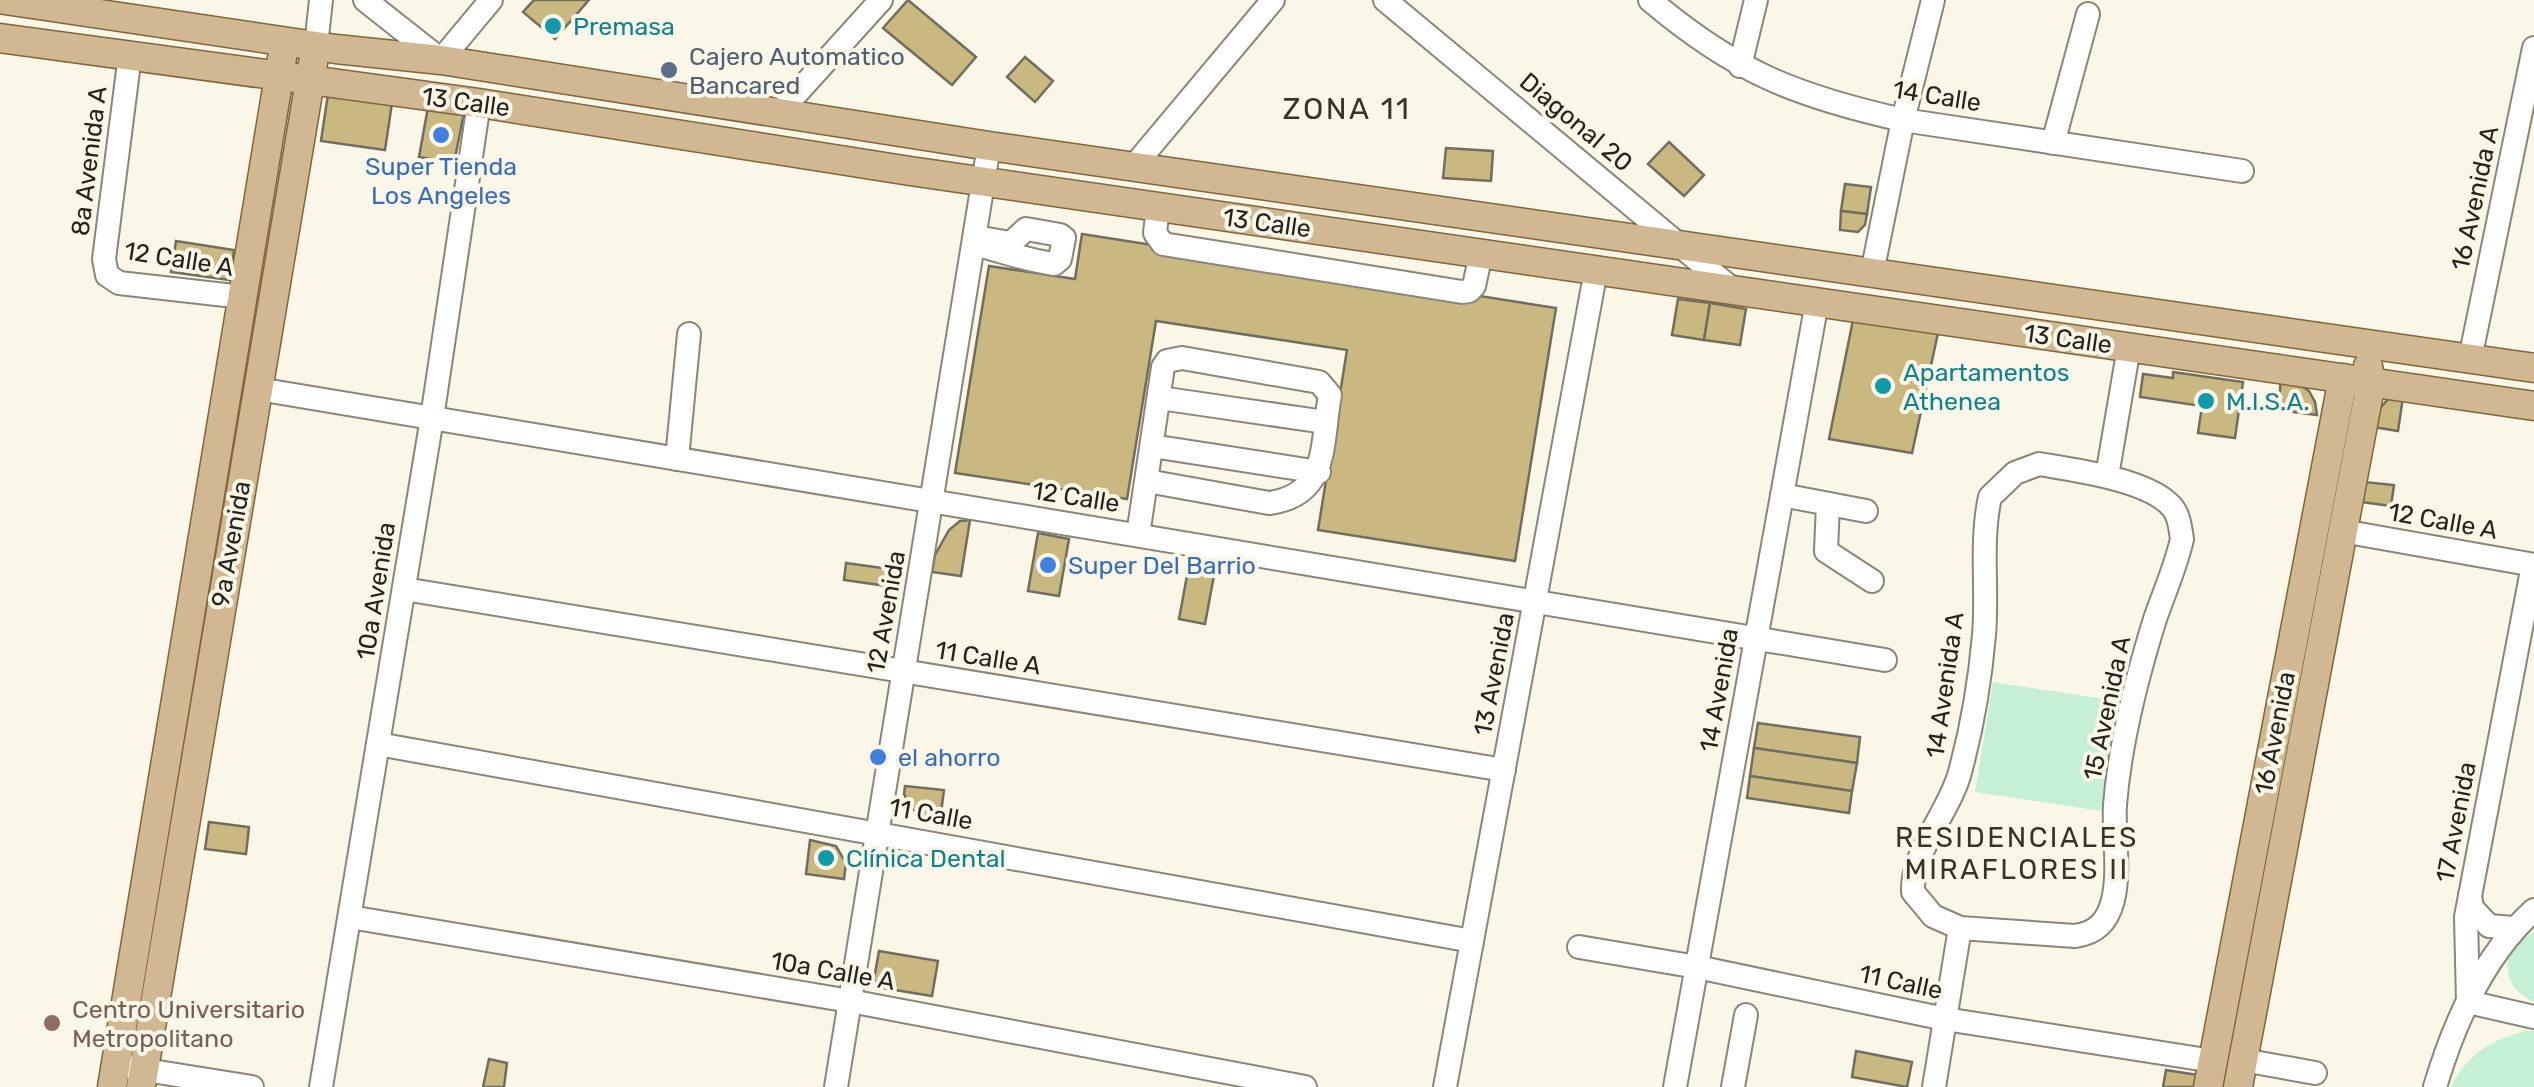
<svg xmlns="http://www.w3.org/2000/svg" width="2534" height="1087" viewBox="0 0 2534 1087" font-family="Rubik,sans-serif">
<style>
.green{fill:#c6f0d6}
.building{fill:#c9b980;stroke:#716e60;stroke-width:2.5}
.lines{fill:none;stroke-linecap:round;stroke-linejoin:round}
.minor-casing{stroke:#8a8678;stroke-width:26}
.major-casing{stroke:#81653b;stroke-width:31}
.minor{stroke:#fff;stroke-width:22}
.major{stroke:#d1b892;stroke-width:28}
.culture-dot{fill:#0f9aa8;stroke:#fbf7e8;stroke-width:4}
.service-dot{fill:#5c6f8a;stroke:#fbf7e8;stroke-width:4}
.shop-dot{fill:#3f7fe0;stroke:#fbf7e8;stroke-width:4}
.education-dot{fill:#8d6e63;stroke:#fbf7e8;stroke-width:4}
.labels{text-anchor:middle;dominant-baseline:central;stroke-width:8;stroke-linejoin:round;paint-order:stroke}
.culture-label{font-size:25px;fill:#0d838f;stroke:#fbf7e8;text-anchor:start}
.service-label{font-size:25px;fill:#4e5e75;stroke:#fbf7e8;text-anchor:start}
.street-label{font-size:25px;fill:#25231e;stroke:#fbf7e8}
.shop-label{font-size:25px;fill:#366cbe;stroke:#fbf7e8;text-anchor:start}
.education-label{font-size:25px;fill:#785e54;stroke:#fbf7e8;text-anchor:start}
.neighbourhood-label{font-size:28px;letter-spacing:2.5px;fill:#383528;stroke:#fbf7e8}
.quarter-label{font-size:30px;letter-spacing:2.5px;fill:#383528;stroke:#fbf7e8}
</style>
<rect width="100%" height="100%" fill="#fbf7e8"/>
<g class="green">
<polygon points="1993,682 2118,701 2101,811 1975,792"/>
<path d="M2534,933V1002C2499,988 2499,946 2534,933Z"/>
<path d="M2525,1031H2534V1087H2451C2467,1054 2491,1040 2525,1031Z"/>
</g>
<g class="building">
<polygon points="534,0 589,0 555,39 523,12"/>
<polygon points="908,0 976,57 952,85 883,28"/>
<polygon points="1025,57 1053,81 1035,102 1007,77"/>
<polygon points="328,94 392,103 385,150 321,141"/>
<polygon points="428,107 464,113 454,163 419,157"/>
<polygon points="1669,142 1704,175 1684,196 1648,164"/>
<polygon points="1446,148 1493,151 1491,181 1443,178"/>
<polygon points="1845,184 1871,187 1867,214 1841,211"/>
<polygon points="1841,211 1867,214 1865,225 1858,232 1840,230"/>
<polygon points="1082,234 1556,308 1515,561 1318,530 1347,350 1156,321 1127,499 955,473 989,266 1075,279"/>
<polygon points="176,241 234,250 230,280 171,272"/>
<polygon points="1678,299 1710,303 1704,340 1672,335"/>
<polygon points="1710,303 1746,309 1740,345 1704,340"/>
<polygon points="1853,320 1938,333 1912,453 1829,439"/>
<polygon points="2173,372 2243,382 2235,438 2198,433 2202,406 2140,397 2143,374 2173,378"/>
<polygon points="2281,379 2293,380 2309,391 2315,402 2317,415 2278,410"/>
<polygon points="2403,397 2398,431 2373,427 2375,414 2389,398"/>
<polygon points="2364,482 2394,485 2391,506 2361,502"/>
<polygon points="970,520 961,576 932,572 935,555 949,530 960,521"/>
<polygon points="1038,533 1069,539 1059,596 1028,591"/>
<polygon points="1191,554 1217,559 1205,624 1179,619"/>
<polygon points="846,563 897,570 894,587 844,580"/>
<polygon points="1758,723 1860,737 1857,763 1754,748"/>
<polygon points="1754,748 1857,763 1852,791 1750,776"/>
<polygon points="1750,776 1852,791 1849,813 1747,798"/>
<polygon points="905,786 944,790 940,820 927,818 912,809 904,794"/>
<polygon points="209,822 249,827 246,854 205,849"/>
<polygon points="810,840 836,846 846,863 844,879 806,874"/>
<polygon points="879,951 938,961 932,996 883,988 874,979"/>
<polygon points="1856,1051 1912,1062 1907,1087 1852,1077"/>
<polygon points="489,1059 507,1063 504,1087 483,1087"/>
<polygon points="2166,1070 2198,1075 2196,1087 2163,1087"/>
</g>
<g class="lines">
<g class="minor-casing">
<g id="minor">
<polyline points="365,0 441,60 491,0"/>
<polyline points="1385,0 1731,288"/>
<path d="M1650,0C1735,72 1796,96 1903,120L2242,171"/>
<polyline points="316,46 321,0"/>
<polyline points="130,55 104,259 107,275 119,283 243,297"/>
<polyline points="1740,66 1756,0"/>
<polyline points="778,114 881,0"/>
<polyline points="2053,143 2088,14"/>
<polyline points="1134,166 1273,0"/>
<polyline points="1158,207 1155,233 1163,244 1462,292 1469,291 1474,286 1481,254"/>
<path d="M974,244C1003,251 1024,260 1054,264L1060,259L1064,238L1060,235L1026,229L1011,243L975,237"/>
<polyline points="1872,273 1903,120 1933,0"/>
<polyline points="2470,359 2534,48"/>
<polyline points="258,389 1885,660"/>
<polyline points="1160,398 1325,422"/>
<polyline points="1152,446 1319,472"/>
<polyline points="677,459 689,334"/>
<path d="M2039,464C2074,470 2142,479 2168,503C2179,512 2180,526 2182,539C2176,566 2164,593 2155,619C2136,680 2120,742 2115,805C2112,847 2133,929 2075,936L1960,928L1933,916L1913,892C1911,852 1950,811 1960,772C1972,728 1980,681 1984,635C1988,590 1980,542 1990,497L2015,473Z"/>
<polyline points="2107,476 2129,347"/>
<polyline points="1782,495 1866,511"/>
<polyline points="1828,504 1826,551 1872,581"/>
<polyline points="2342,531 2534,565"/>
<path d="M1138,535L1163,367L1167,361L1182,358L1319,382L1330,395C1321,442 1330,495 1269,503L1147,481"/>
<polyline points="404,589 1504,770"/>
<polyline points="378,744 1472,941"/>
<polyline points="2470,896 2472,908 2489,926 2514,928"/>
<polyline points="350,917 850,1001 1305,1087"/>
<polyline points="1579,947 1697,967 1945,1019 2213,1061"/>
<polyline points="2468,1002 2466,917 2533,565"/>
<polyline points="2468,1002 2534,1017"/>
<polyline points="2243,1060 2315,1073"/>
<polyline points="127,1067 252,1087"/>
<polyline points="321,1087 432,418 479,103"/>
<polyline points="836,1087 989,146"/>
<polyline points="1445,1087 1596,270"/>
<polyline points="1675,1087 1817,302"/>
<polyline points="1733,1087 1746,1015"/>
<polyline points="1934,1087 1960,928"/>
<path d="M2435,1087C2454,1023 2484,955 2534,910"/>
</g>
</g>
<g class="major-casing">
<g id="major">
<polyline points="5,0 336,49 441,60 989,146 2534,368"/>
<polyline points="0,38 479,103 910,171 2534,406"/>
<polyline points="112,1087 282,58"/>
<polyline points="141,1087 313,63"/>
<polyline points="2208,1087 2343,378"/>
<polyline points="2238,1087 2371,382 2368,366"/>
</g>
</g>
<use href="#minor" class="minor"/>
<use href="#major" class="major"/>
</g>
<g class="culture-dot">
<circle cx="553" cy="26" r="10"/>
<circle cx="1883" cy="386" r="10"/>
<circle cx="2206" cy="401" r="10"/>
<circle cx="826" cy="858" r="10"/>
</g>
<circle class="service-dot" cx="669" cy="70" r="10"/>
<g class="shop-dot">
<circle cx="441" cy="135" r="10"/>
<circle cx="1048" cy="565" r="10"/>
<circle cx="878" cy="757" r="10"/>
</g>
<circle class="education-dot" cx="52" cy="1023" r="10"/>
<g class="labels">
<g class="culture-label">
<text x="573" y="26">Premasa</text>
<text x="1903" y="372">Apartamentos<tspan x="1903" dy="29">Athenea</tspan></text>
<text x="2226" y="401">M.I.S.A.</text>
<text x="846" y="858">Clínica Dental</text>
</g>
<g class="service-label">
<text x="689" y="56">Cajero Automatico<tspan x="689" dy="29">Bancared</tspan></text>
</g>
<g class="street-label">
<text transform="translate(1937 96) rotate(9)">14 Calle</text>
<text transform="translate(466 102) rotate(8)">13 Calle</text>
<text transform="translate(1576 122) rotate(40)">Diagonal 20</text>
<text transform="translate(89 161) rotate(-83)">8a Avenida A</text>
<text transform="translate(2475 198) rotate(-78)">16 Avenida A</text>
<text transform="translate(1267 223) rotate(8)">13 Calle</text>
<text transform="translate(179 259) rotate(9)">12 Calle A</text>
<text transform="translate(2068 339) rotate(8)">13 Calle</text>
<text transform="translate(1076 497) rotate(9)">12 Calle</text>
<text transform="translate(2443 521) rotate(10)">12 Calle A</text>
<text transform="translate(231 544) rotate(-80)">9a Avenida</text>
<text transform="translate(376 591) rotate(-81)">10a Avenida</text>
<text transform="translate(886 612) rotate(-80)">12 Avenida</text>
<text transform="translate(988 658) rotate(9)">11 Calle A</text>
<text transform="translate(1494 674) rotate(-79)">13 Avenida</text>
<text transform="translate(1945 685) rotate(-82)">14 Avenida A</text>
<text transform="translate(1719 690) rotate(-80)">14 Avenida</text>
<text transform="translate(2107 708) rotate(-78)">15 Avenida A</text>
<text transform="translate(2275 733) rotate(-79)">16 Avenida</text>
<text transform="translate(931 814) rotate(10)">11 Calle</text>
<text transform="translate(2456 822) rotate(-79)">17 Avenida</text>
<text transform="translate(833 971) rotate(10)">10a Calle A</text>
<text transform="translate(1901 982) rotate(12)">11 Calle</text>
</g>
<g class="shop-label">
<text x="441" y="166" text-anchor="middle">Super Tienda<tspan x="441" dy="29">Los Angeles</tspan></text>
<text x="1068" y="565">Super Del Barrio</text>
<text x="898" y="757">el ahorro</text>
</g>
<g class="education-label">
<text x="72" y="1009">Centro Universitario<tspan x="72" dy="29">Metropolitano</tspan></text>
</g>
<g class="neighbourhood-label">
<text x="2017" y="837">RESIDENCIALES<tspan x="2017" dy="32">MIRAFLORES II</tspan></text>
</g>
<g class="quarter-label">
<text x="1347" y="109">ZONA 11</text>
</g>
</g>
</svg>
